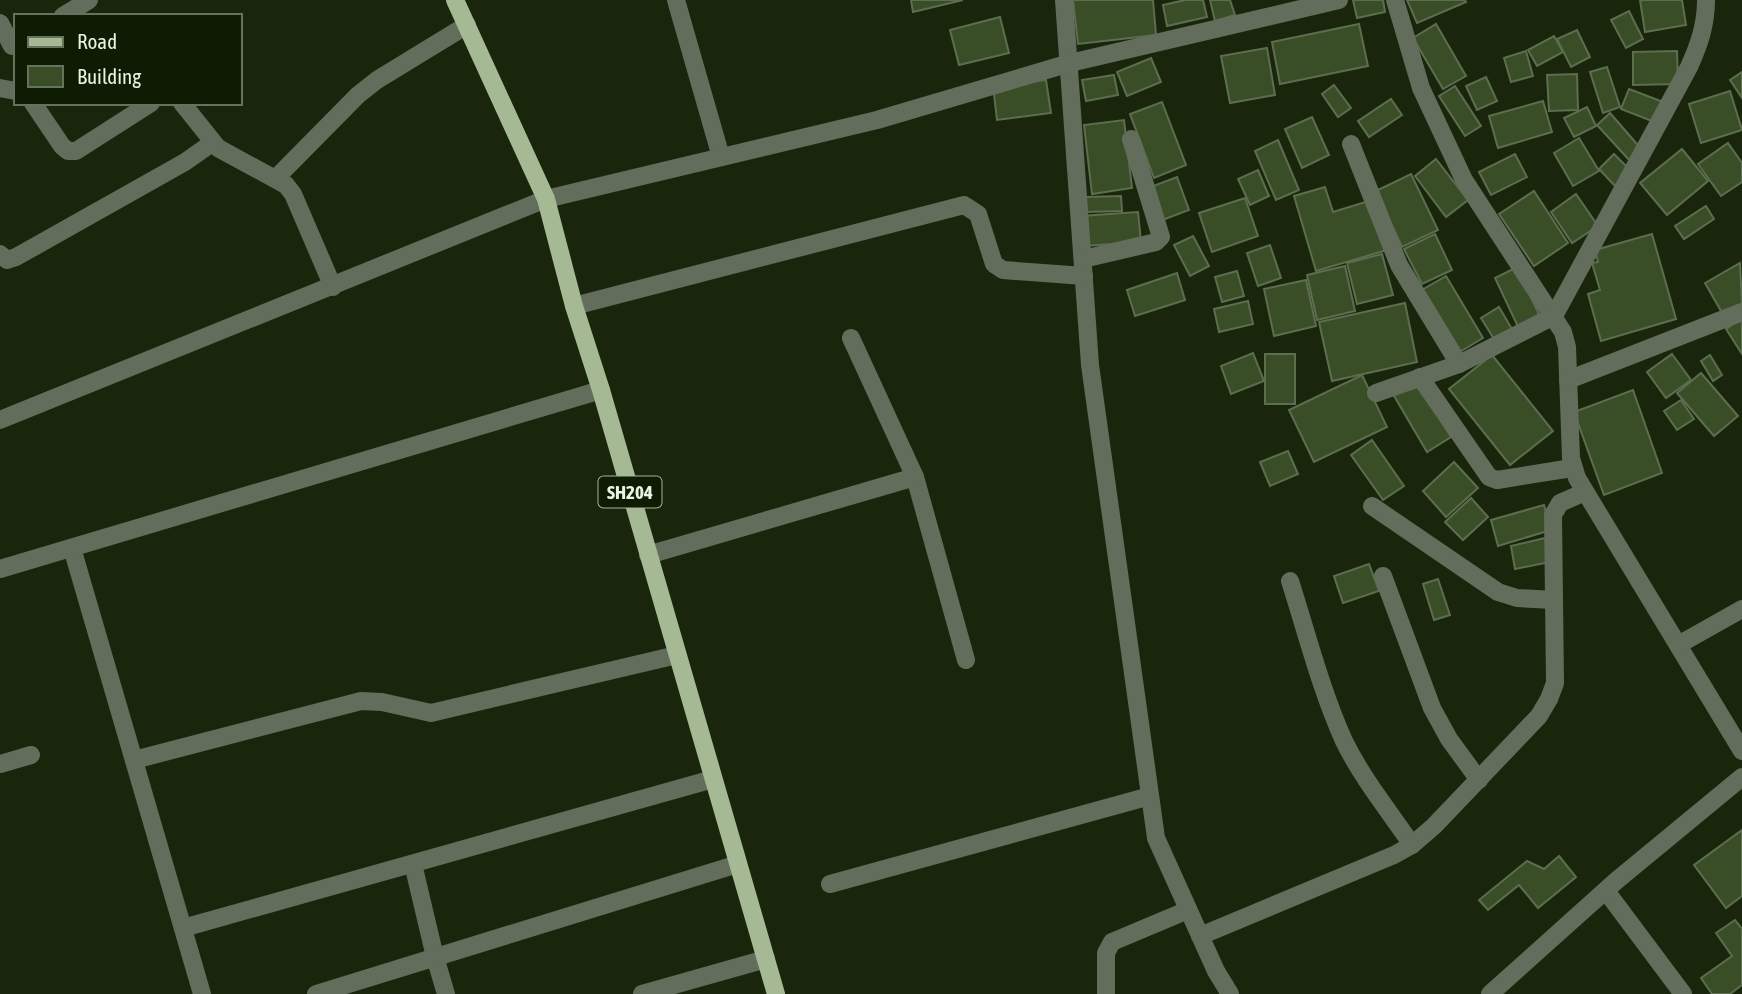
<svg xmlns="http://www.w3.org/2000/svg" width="1742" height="994" viewBox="0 0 1742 994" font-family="'Asap Condensed',sans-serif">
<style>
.building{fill:#394e27;stroke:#5d6d50;stroke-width:2}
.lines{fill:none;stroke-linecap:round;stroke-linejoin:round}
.minor{stroke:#636d5b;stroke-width:18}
.major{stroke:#a5ba94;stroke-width:18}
.labels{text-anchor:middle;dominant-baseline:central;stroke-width:7;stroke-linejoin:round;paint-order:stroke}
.shield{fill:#0f1c04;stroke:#a8b3a0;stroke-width:2}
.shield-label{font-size:19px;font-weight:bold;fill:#eaf4e3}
</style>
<rect width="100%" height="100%" fill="#19260c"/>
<g class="building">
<polygon points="911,0 963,0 913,12"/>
<polygon points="1073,0 1153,0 1156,35 1078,44"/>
<polygon points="1185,0 1203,0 1207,17 1167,26 1163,5"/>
<polygon points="1210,0 1230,0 1235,15 1215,21"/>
<polygon points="1353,0 1383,0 1385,12 1357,18"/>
<polygon points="1407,0 1465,0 1466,2 1417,23"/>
<polygon points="1640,0 1682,0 1686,25 1645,32"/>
<polygon points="1629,11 1643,39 1626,48 1611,20"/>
<polygon points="1000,17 1009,53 959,65 950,30"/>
<polygon points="1359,24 1368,66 1280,84 1272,42"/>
<polygon points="1436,24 1466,76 1443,89 1413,38"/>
<polygon points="1577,30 1590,57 1571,67 1557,39"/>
<polygon points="1554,36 1563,52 1537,66 1528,50"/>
<polygon points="1267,48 1275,95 1230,103 1221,56"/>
<polygon points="1526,51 1533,76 1511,82 1504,58"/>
<polygon points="1677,51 1678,84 1633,85 1633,52"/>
<polygon points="1151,58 1161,82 1127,96 1117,72"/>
<polygon points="1607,67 1620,107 1603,113 1590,72"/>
<polygon points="1742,72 1742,98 1730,80"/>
<polygon points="1577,74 1578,110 1549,111 1547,75"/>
<polygon points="1114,75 1118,95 1086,101 1082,80"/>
<polygon points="1486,77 1497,101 1477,110 1466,86"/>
<polygon points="1046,80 1051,113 997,120 993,86"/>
<polygon points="1334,85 1351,108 1338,117 1322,94"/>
<polygon points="1455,86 1481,126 1465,136 1439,96"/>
<polygon points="1629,89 1666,103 1657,123 1621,109"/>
<polygon points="1730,91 1742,130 1701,143 1689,104"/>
<polygon points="1391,99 1402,115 1369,137 1358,121"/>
<polygon points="1543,101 1552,132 1498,148 1489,116"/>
<polygon points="1162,102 1186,165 1154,178 1130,114"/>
<polygon points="1587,107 1596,126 1574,137 1564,118"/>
<polygon points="1610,113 1643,151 1631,162 1597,125"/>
<polygon points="1312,117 1329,155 1302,168 1285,129"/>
<polygon points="1124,120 1132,188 1092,194 1084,125"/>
<polygon points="1579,138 1599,171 1573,186 1554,153"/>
<polygon points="1278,140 1299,190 1276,200 1255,151"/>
<polygon points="1728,143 1742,163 1742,182 1721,196 1698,164"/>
<polygon points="1682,149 1708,181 1667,215 1640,183"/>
<polygon points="1515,154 1527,177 1491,195 1479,172"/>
<polygon points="1614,154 1631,171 1615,186 1599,169"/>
<polygon points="1436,159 1468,200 1446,217 1415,176"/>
<polygon points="1258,170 1269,196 1250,205 1238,179"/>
<polygon points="1411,174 1438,230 1402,247 1376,191"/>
<polygon points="1177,177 1189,210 1160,221 1148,188"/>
<polygon points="1325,187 1333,212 1372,200 1387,250 1316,271 1294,196"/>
<polygon points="1534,191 1568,243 1534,266 1499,214"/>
<polygon points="1576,194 1598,226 1572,243 1551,212"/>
<polygon points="1121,196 1122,211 1086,212 1086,197"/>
<polygon points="1245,198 1258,236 1212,252 1199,213"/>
<polygon points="1706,206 1714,219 1684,239 1675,226"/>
<polygon points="1138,212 1141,242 1084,246 1081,216"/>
<polygon points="1435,234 1452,270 1422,284 1404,249"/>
<polygon points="1652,234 1676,319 1601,341 1588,294 1600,290 1592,263 1598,262 1595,250"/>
<polygon points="1193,236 1209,266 1190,276 1174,245"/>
<polygon points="1270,245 1281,278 1258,286 1247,253"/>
<polygon points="1382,254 1393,295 1357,304 1347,263"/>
<polygon points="1740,263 1742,305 1724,316 1705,283"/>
<polygon points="1345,266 1355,311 1317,320 1307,275"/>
<polygon points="1517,267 1542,321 1520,331 1495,278"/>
<polygon points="1237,271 1244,296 1222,302 1215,277"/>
<polygon points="1177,273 1185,300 1135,316 1127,290"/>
<polygon points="1446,276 1483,338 1458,353 1420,291"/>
<polygon points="1306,280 1316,326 1274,336 1264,289"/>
<polygon points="1248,301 1253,324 1219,332 1214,309"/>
<polygon points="1405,303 1417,362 1332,381 1319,322"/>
<polygon points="1499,307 1512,329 1494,339 1481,318"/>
<polygon points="1742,318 1742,354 1726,329"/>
<polygon points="1253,353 1264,381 1231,394 1221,366"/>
<rect x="1265" y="354" width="30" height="50"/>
<polygon points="1672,354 1691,380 1666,398 1647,372"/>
<polygon points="1492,355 1553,431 1510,465 1449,389"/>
<polygon points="1710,355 1722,375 1713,381 1701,361"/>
<polygon points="1701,373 1738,416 1714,436 1677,393"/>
<polygon points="1362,375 1387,427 1314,462 1289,410"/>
<polygon points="1416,380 1451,437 1427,452 1393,394"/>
<polygon points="1633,390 1662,473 1604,495 1574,412"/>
<polygon points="1681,400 1694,419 1677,430 1664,411"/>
<polygon points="1372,440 1404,486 1383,500 1351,455"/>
<polygon points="1288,451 1298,474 1270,486 1260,462"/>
<polygon points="1454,462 1478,488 1446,517 1423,491"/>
<polygon points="1471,498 1488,517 1463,540 1445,522"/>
<polygon points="1544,505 1551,530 1498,546 1491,520"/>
<polygon points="1545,538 1550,562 1515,569 1511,546"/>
<polygon points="1369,564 1379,591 1343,603 1334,576"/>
<polygon points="1438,579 1450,615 1434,620 1423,584"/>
<polygon points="1742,830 1742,896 1726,908 1694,865"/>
<polygon points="1559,856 1576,877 1538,908 1519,885 1488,910 1479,900 1527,861 1544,869"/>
<polygon points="1735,920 1742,929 1742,985 1730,994 1712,994 1701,978 1732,956 1716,933"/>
</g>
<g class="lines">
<g class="minor">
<polyline points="676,0 721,157"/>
<polyline points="1064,0 1090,365 1156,838 1216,971 1230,994"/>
<polyline points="1395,0 1421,88 1464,180 1563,332 1567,347 1571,458 1577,478 1742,751"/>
<polyline points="63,16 89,0"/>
<polyline points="0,23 12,46"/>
<polyline points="0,88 16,91"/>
<polyline points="33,103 62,146 68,151 76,151 151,103"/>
<polyline points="182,103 218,148 286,185 293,194 333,287"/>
<polyline points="1351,144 1399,265 1459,364"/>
<polyline points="276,178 358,95 377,80 467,25"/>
<polyline points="0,254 7,260 16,257 185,162 212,143"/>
<polyline points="1083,259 1156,242 1161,237 1131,139"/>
<polyline points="574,306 964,205 978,214 994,264 1003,270 1084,276"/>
<polyline points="851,338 915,477 966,660"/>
<polyline points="1420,377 1489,477 1497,480 1572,468"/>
<polyline points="1568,380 1742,312"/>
<path d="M1376,393L1459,364L1554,316L1689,67C1699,45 1706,25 1706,0"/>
<polyline points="0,420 546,199 877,120 1070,63 1339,0"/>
<polyline points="1372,506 1498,592 1517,598 1554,600"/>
<polyline points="72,548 202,994"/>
<polyline points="648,555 915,477"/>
<polyline points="0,569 601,390"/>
<polyline points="1383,576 1432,708 1449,739 1479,780"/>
<path d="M1290,581C1307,634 1321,690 1344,741C1362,778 1389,811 1412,845"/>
<polyline points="1678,645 1742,609"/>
<polyline points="134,760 361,701 382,702 431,713 677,655"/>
<polyline points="0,764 31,755"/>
<polyline points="413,864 435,957 446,994"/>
<polyline points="830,884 1150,796"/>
<polyline points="1606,891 1683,994"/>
<polyline points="183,928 713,779"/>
<polyline points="1200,936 1394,855 1412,845 1434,826 1539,716 1549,699 1555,683 1553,515 1560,503 1585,492"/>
<polyline points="316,994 738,864"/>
<polyline points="642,994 766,959"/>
<polyline points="1106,994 1106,953 1112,942 1188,910"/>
<polyline points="1490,994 1616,881 1742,777"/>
</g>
<polyline class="major" points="455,0 546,199 574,306 601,390 776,994"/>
</g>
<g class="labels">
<rect class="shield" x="598.5" y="476.5" width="63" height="31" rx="5"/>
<g class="shield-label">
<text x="630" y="492">SH204</text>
</g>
</g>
<rect x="14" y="14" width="228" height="91" fill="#0f1c04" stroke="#67725d" stroke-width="2"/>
<rect x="28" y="37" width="35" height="10" fill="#a5ba94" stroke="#67725d" stroke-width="2"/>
<text x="77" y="49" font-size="21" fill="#eaf4e3">Road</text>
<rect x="28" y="66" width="35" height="21" fill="#394e27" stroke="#67725d" stroke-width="2"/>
<text x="77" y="84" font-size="21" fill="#eaf4e3">Building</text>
</svg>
